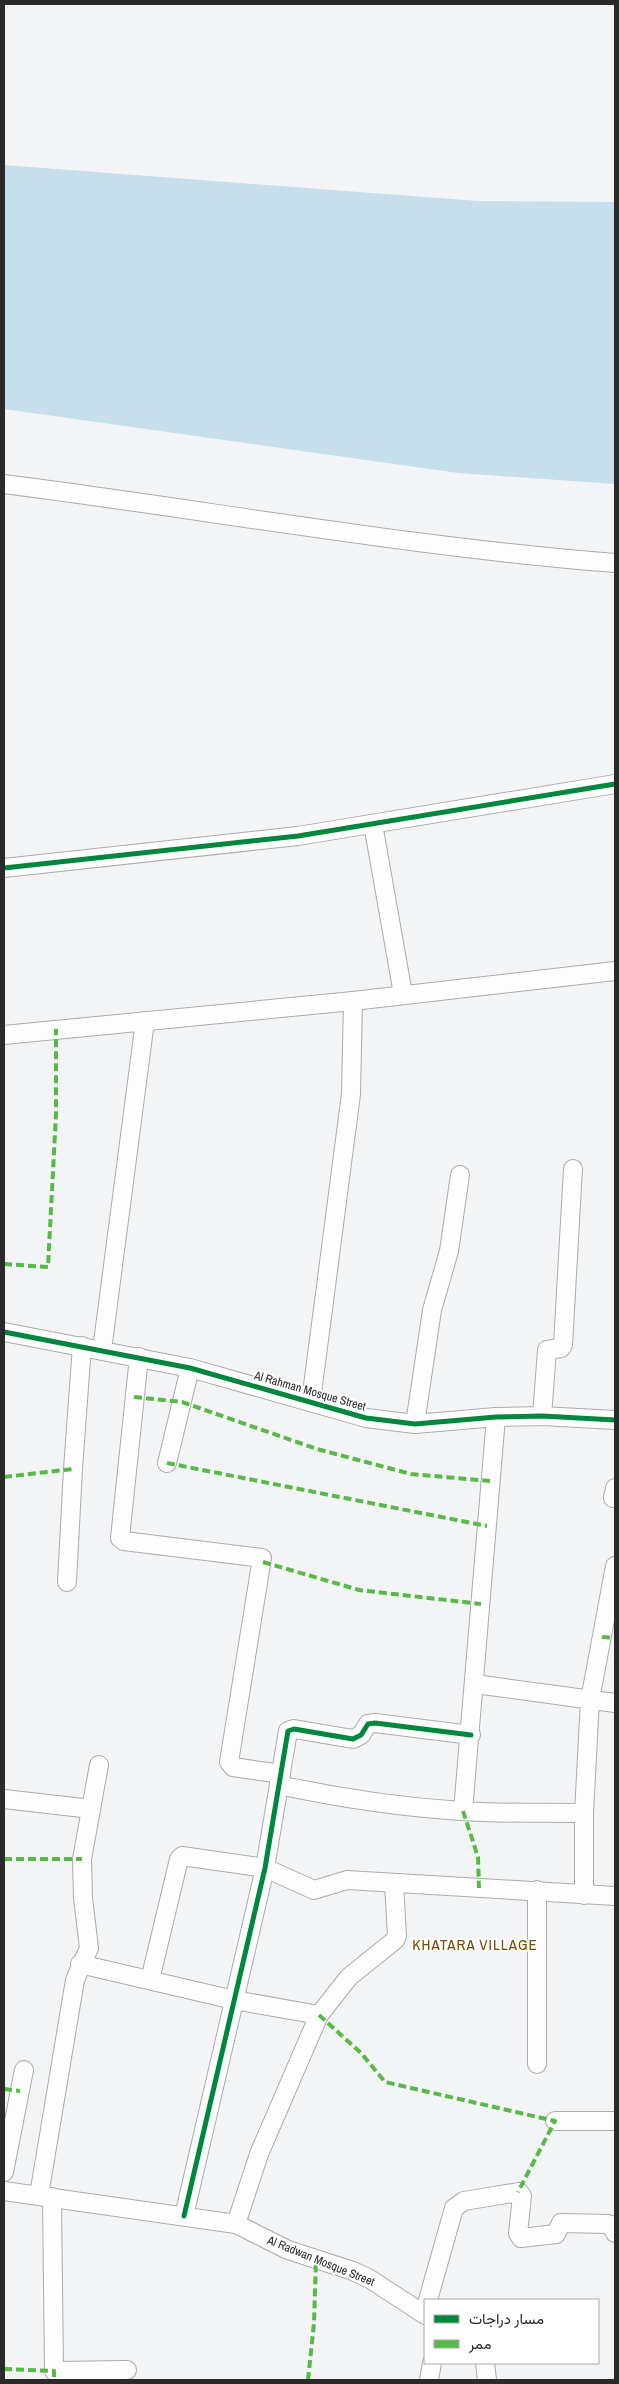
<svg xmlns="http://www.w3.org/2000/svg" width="619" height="2384" viewBox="0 0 619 2384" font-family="'Archivo Narrow',Vazirmatn,sans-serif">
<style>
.water{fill:#c7deed}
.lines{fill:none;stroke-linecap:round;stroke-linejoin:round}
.street-casing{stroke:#ababac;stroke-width:20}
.street{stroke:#fdfdfe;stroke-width:18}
.quiet{stroke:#58b947;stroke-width:4;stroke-dasharray:8 4;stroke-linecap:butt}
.cycleway-casing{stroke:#fff;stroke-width:8}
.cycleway{stroke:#00873e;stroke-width:5}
.labels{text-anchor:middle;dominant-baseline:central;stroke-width:4;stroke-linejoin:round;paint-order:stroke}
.street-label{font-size:12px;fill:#2a2a2b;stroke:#fff}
.quarter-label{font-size:15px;letter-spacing:1px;fill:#7c4b02;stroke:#fff}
</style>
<rect width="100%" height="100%" fill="#f3f4f5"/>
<polygon class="water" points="4,165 478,201 615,202 615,484 458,473 4,409"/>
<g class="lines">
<g class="street-casing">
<g id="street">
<path d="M4,484C208,510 410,547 615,563"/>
<polyline points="373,824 403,994"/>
<polyline points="4,868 298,836 615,784"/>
<polyline points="4,1035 353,1001 615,971"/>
<polyline points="4,1332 190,1368 366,1418 415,1424 496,1417 542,1416 615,1420"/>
<polyline points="102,1350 145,1021"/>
<polyline points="139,1357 120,1538 124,1541 262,1558 229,1762 233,1767 281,1774"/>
<polyline points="311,1401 351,1094 353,1001"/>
<polyline points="542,1416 547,1350 561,1348 563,1345 573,1169"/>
<polyline points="415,1424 432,1310 449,1251 460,1175"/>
<polyline points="167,1463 190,1368"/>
<polyline points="613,1498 615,1488"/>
<polyline points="67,1582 73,1469 82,1346"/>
<polyline points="475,1684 615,1703"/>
<path d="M279,1785C339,1798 400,1807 461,1811C502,1814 543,1812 584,1813"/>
<polyline points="4,1799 91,1809"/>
<polyline points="463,1811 496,1417"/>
<polyline points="537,1890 537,2064"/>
<polyline points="584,1895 584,1813 590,1700 615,1566"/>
<polyline points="80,1964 234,2000 319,2015"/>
<polyline points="150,1980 179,1859 182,1856 265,1868 314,1890 347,1880 615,1896"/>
<polyline points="555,2121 615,2121"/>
<polyline points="4,2172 24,2070"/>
<polyline points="4,2191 236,2224 288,2250 353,2271 370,2279 425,2315"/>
<polyline points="39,2195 75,1980 89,1948 83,1898 82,1859 99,1765"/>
<polyline points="52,2197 54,2371 127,2370"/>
<polyline points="184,2216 265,1868 288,1731 294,1729 353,1739 361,1735 368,1724 375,1723 471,1735"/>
<polyline points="236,2224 259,2154 319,2015 349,1977 395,1940 397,1936 394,1883"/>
<polyline points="428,2300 454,2208 464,2201 519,2192 522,2196 518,2233 521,2238 556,2234 561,2223 608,2224 611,2225 615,2233"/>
<polyline points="485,2363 487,2380"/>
<polyline points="429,2380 432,2363"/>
</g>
</g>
<use href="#street" class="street"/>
<g class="quiet">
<polyline points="4,1264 48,1267 56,1114 56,1029"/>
<polyline points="134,1397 182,1402 317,1449 411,1474 490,1481"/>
<polyline points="167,1463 487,1526"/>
<polyline points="4,1477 73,1469"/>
<polyline points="263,1562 359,1590 481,1604"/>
<polyline points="602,1637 615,1638"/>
<polyline points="463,1811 478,1857 479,1888"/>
<polyline points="4,1859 82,1859"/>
<polyline points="319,2015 361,2053 385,2082 555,2121 518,2192"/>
<polyline points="4,2089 20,2091"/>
<polyline points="4,2369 54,2371 54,2380"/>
<polyline points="308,2380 314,2323 316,2259"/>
</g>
<g class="cycleway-casing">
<g id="cycleway">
<polyline points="4,868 298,836 615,784"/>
<polyline points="4,1332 190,1368 366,1418 415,1424 496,1417 542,1416 615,1420"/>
<polyline points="184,2216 265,1868 288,1731 294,1729 353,1739 361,1735 368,1724 375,1723 471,1735"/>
</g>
</g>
<use href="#cycleway" class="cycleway"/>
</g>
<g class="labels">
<g class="street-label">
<text transform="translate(310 1391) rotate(16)">Al Rahman Mosque Street</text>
<text transform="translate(321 2261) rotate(22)">Al Radwan Mosque Street</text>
</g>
<g class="quarter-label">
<text x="475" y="1944">KHATARA VILLAGE</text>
</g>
</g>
<rect width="619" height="2384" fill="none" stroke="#2a2a2b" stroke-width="10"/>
<rect x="424" y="2299" width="175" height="65" fill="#ffffff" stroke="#aaaaaa"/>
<rect x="434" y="2315" width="25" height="8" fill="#00873e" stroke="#aaaaaa"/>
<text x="469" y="2324" font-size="15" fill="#2a2a2b">مسار دراجات</text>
<rect x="434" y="2340" width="25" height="8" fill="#58b947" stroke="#aaaaaa"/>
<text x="469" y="2349" font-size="15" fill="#2a2a2b">ممر</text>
</svg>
